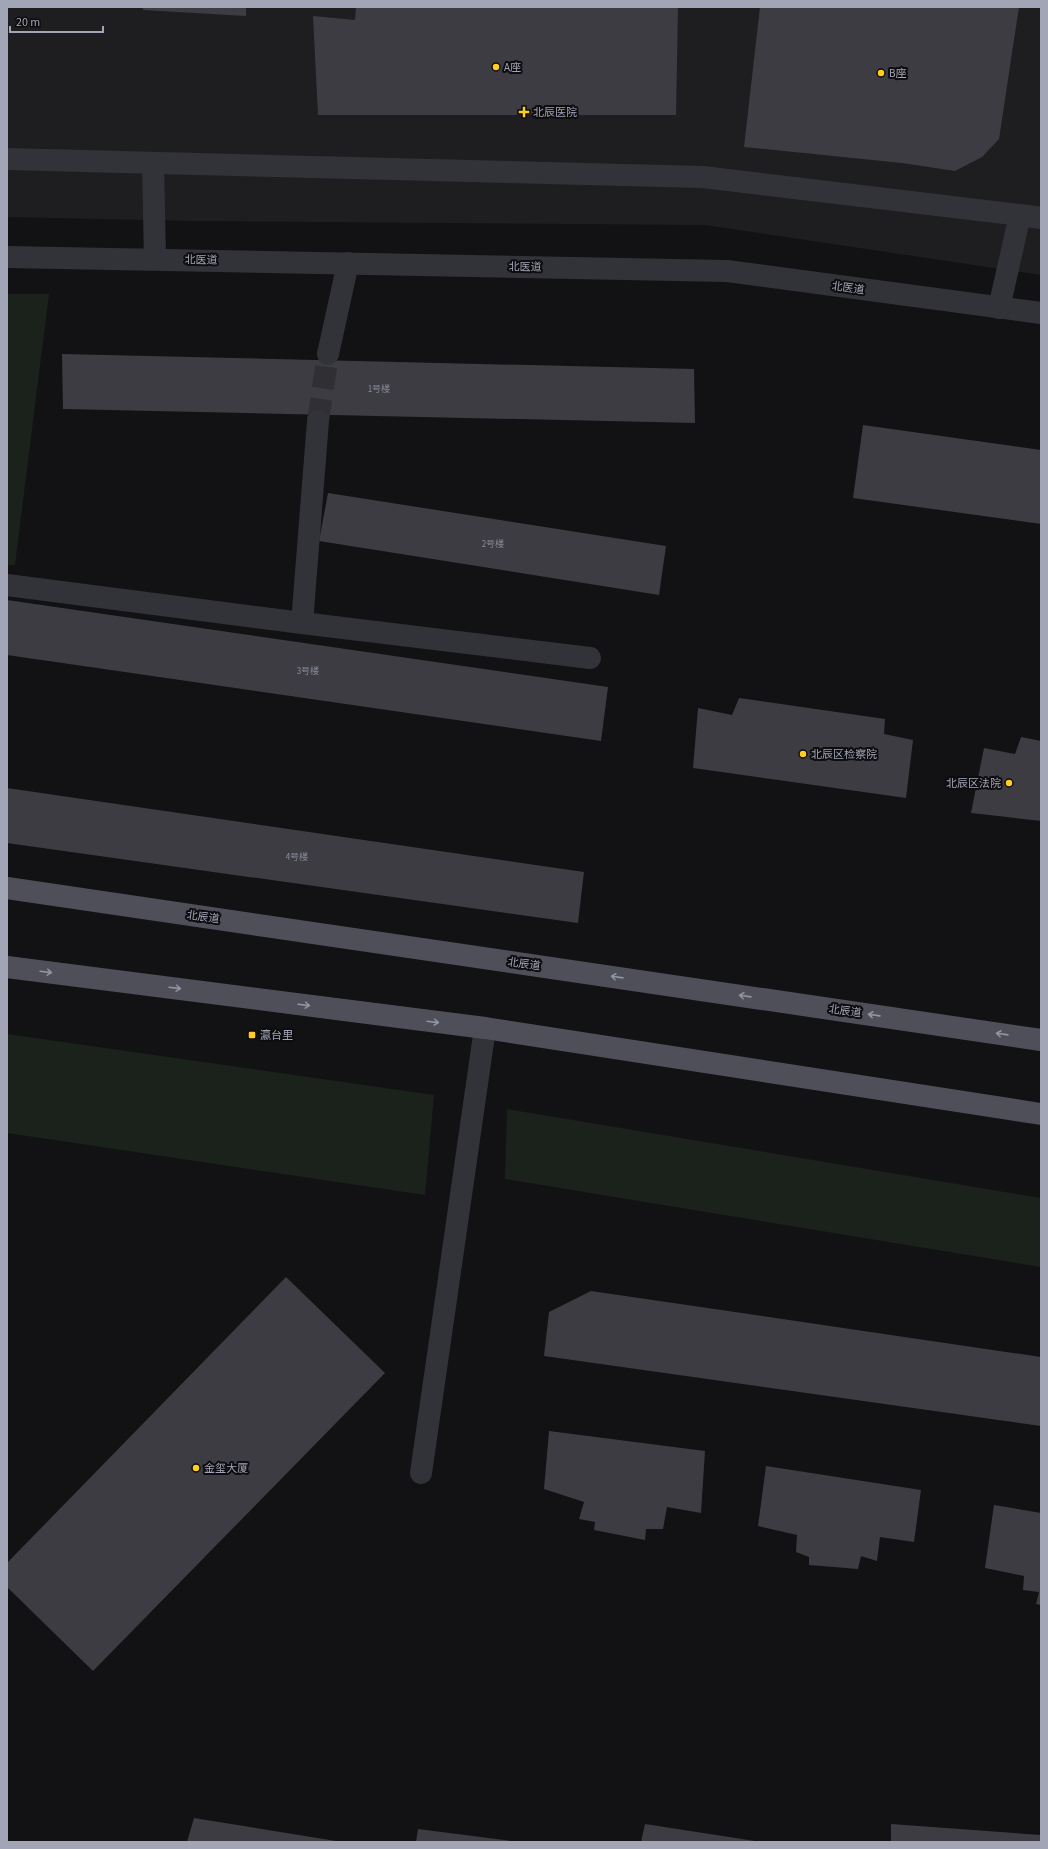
<svg xmlns="http://www.w3.org/2000/svg" width="1048" height="1849" viewBox="0 0 1048 1849" font-family="'Source Sans 3','Noto Sans SC',sans-serif">
<style>
.built{fill:#1e1e21}
.green{fill:#1a221b}
.building{fill:#3c3c42}
.lines{fill:none;stroke-linecap:round;stroke-linejoin:round}
.minor-tunnel{stroke:#2f2f34;stroke-width:22;stroke-dasharray:22 11;stroke-linecap:butt}
.minor{stroke:#323339;stroke-width:22}
.major{stroke:#4e4f58;stroke-width:22}
.oneway{stroke:#9194a3}
.poi-dot{fill:#ffcd1e;stroke:#0d0d0f;stroke-width:1.5}
.labels{text-anchor:middle;dominant-baseline:central;stroke-width:4;stroke-linejoin:round;paint-order:stroke}
.number-label{font-size:9px;fill:#888b99}
.poi-label{font-size:11px;fill:#a2a5b6;stroke:#0d0d0f;text-anchor:start}
.street-label{font-size:11px;fill:#a2a5b6;stroke:#0d0d0f}
</style>
<rect width="100%" height="100%" fill="#121214"/>
<polygon class="built" points="7,7 1041,7 1041,275 705,225 193,221 7,217"/>
<g class="green">
<polygon points="7,294 49,294 15,565 7,565"/>
<polygon points="7,1034 434,1095 425,1195 7,1133"/>
<polygon points="507,1109 1041,1198 1041,1267 505,1179"/>
</g>
<g class="building">
<polygon points="143,7 246,7 246,16 143,10"/>
<polygon points="356,7 678,7 676,115 318,115 313,16 355,20"/>
<polygon points="760,7 1019,7 999,139 982,157 955,171 902,163 744,147"/>
<polygon points="62,354 694,369 695,423 63,409"/>
<polygon points="863,425 1041,450 1041,524 853,498"/>
<polygon points="328,493 666,546 659,595 319,541"/>
<polygon points="7,600 608,687 601,741 7,655"/>
<polygon points="739,698 885,719 884,734 913,740 906,798 693,768 698,708 732,715"/>
<polygon points="1021,737 1041,741 1041,821 971,813 984,748 1015,754"/>
<polygon points="7,788 584,872 578,923 7,843"/>
<polygon points="286,1277 385,1373 93,1671 7,1587 7,1563"/>
<polygon points="591,1291 1041,1357 1041,1426 544,1356 549,1312"/>
<polygon points="549,1431 705,1451 701,1513 667,1507 663,1529 646,1529 645,1540 594,1530 595,1522 579,1519 584,1502 544,1489"/>
<polygon points="766,1466 921,1490 914,1542 880,1537 877,1561 861,1556 858,1569 809,1565 809,1557 796,1552 797,1535 758,1526"/>
<polygon points="994,1505 1041,1513 1041,1605 1036,1604 1039,1592 1023,1590 1024,1576 985,1568"/>
<polygon points="194,1818 336,1841 336,1842 187,1842"/>
<polygon points="645,1824 755,1841 755,1842 641,1842"/>
<polygon points="891,1824 1041,1835 1041,1842 891,1842"/>
<polygon points="418,1829 511,1841 511,1842 416,1842"/>
</g>
<g class="lines">
<polyline class="minor-tunnel" points="318,421 328,354"/>
<g class="minor">
<polyline points="7,159 703,177 1020,215"/>
<polyline points="153,163 155,259"/>
<polyline points="7,257 727,271 1041,313"/>
<polyline points="999,308 1020,215 1041,218"/>
<polyline points="328,354 348,263"/>
<polyline points="7,585 302,623 318,421"/>
<polyline points="302,623 590,658"/>
<polyline points="421,1473 485,1028"/>
</g>
<g class="major">
<polyline points="7,888 1041,1040"/>
<polyline points="7,967 485,1028 1041,1114"/>
</g>
</g>
<defs><path id="oneway-shaft" d="M-6 0H5M1.5-3L5.5 0L1.5 3" fill="none" stroke-width="1.6" stroke-linecap="round" stroke-linejoin="round"/></defs>
<g class="oneway">
<use href="#oneway-shaft" transform="translate(46 972) rotate(7)"/>
<use href="#oneway-shaft" transform="translate(617 977) rotate(-172)"/>
<use href="#oneway-shaft" transform="translate(175 988) rotate(7)"/>
<use href="#oneway-shaft" transform="translate(745 996) rotate(-172)"/>
<use href="#oneway-shaft" transform="translate(304 1005) rotate(7)"/>
<use href="#oneway-shaft" transform="translate(874 1015) rotate(-172)"/>
<use href="#oneway-shaft" transform="translate(433 1022) rotate(7)"/>
<use href="#oneway-shaft" transform="translate(1002 1034) rotate(-172)"/>
</g>
<g class="poi-dot">
<circle cx="496" cy="67" r="4"/>
<circle cx="881" cy="73" r="4"/>
<path d="M522 106h4v4h4v4h-4v4h-4v-4h-4v-4h4z"/>
<circle cx="803" cy="754" r="4"/>
<circle cx="1009" cy="783" r="4"/>
<rect x="248" y="1031" width="8" height="8" rx="2"/>
<circle cx="196" cy="1468" r="4"/>
</g>
<g class="labels">
<g class="number-label">
<text x="379" y="389">1号楼</text>
<text x="493" y="544">2号楼</text>
<text x="308" y="671">3号楼</text>
<text x="297" y="857">4号楼</text>
</g>
<g class="poi-label">
<text x="504" y="67">A座</text>
<text x="889" y="73">B座</text>
<text x="533" y="112">北辰医院</text>
<text x="811" y="754">北辰区检察院</text>
<text x="1001" y="783" text-anchor="end">北辰区法院</text>
<text x="260" y="1035">瀛台里</text>
<text x="204" y="1468">金玺大厦</text>
</g>
<g class="street-label">
<text transform="translate(201 260) rotate(1)">北医道</text>
<text transform="translate(525 267) rotate(1)">北医道</text>
<text transform="translate(848 288) rotate(8)">北医道</text>
<text transform="translate(203 917) rotate(8)">北辰道</text>
<text transform="translate(524 964) rotate(8)">北辰道</text>
<text transform="translate(845 1011) rotate(8)">北辰道</text>
</g>
</g>
<rect width="1048" height="1849" fill="none" stroke="#a2a5b6" stroke-width="16"/>
<path d="M10 26v6h93v-6" fill="none" stroke="#a2a5b6" stroke-width="2"/>
<text x="16" y="26" font-size="12" fill="#a2a5b6" stroke="#0d0d0f" stroke-width="3" paint-order="stroke">20 m</text>
</svg>
